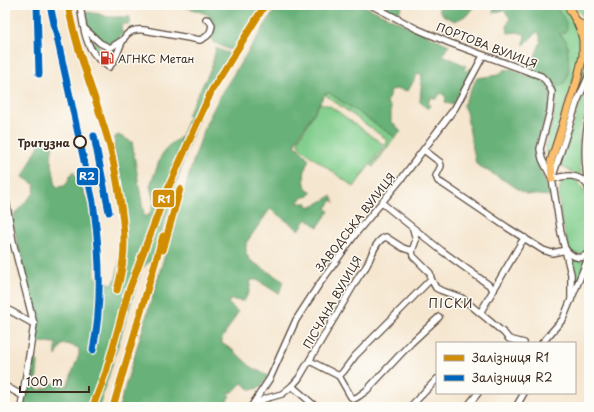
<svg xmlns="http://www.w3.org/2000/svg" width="594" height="412" viewBox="0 0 594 412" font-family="'Playpen Sans',sans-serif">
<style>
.green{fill:#81ce8c;stroke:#5e7c55}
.forest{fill:#68b178;stroke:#526e4b}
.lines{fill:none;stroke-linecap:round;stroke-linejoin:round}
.minor-casing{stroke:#574639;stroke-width:8}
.major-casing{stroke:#574639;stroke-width:9}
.minor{stroke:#fff;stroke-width:5.5}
.major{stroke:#f9bf6d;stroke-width:7}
.rail-1-casing{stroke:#fdfcf7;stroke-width:10}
.rail-2-casing{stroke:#fdfcf7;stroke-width:10}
.rail-1{stroke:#d18d06;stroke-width:7}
.rail-2{stroke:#0065bd;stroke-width:7}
.stop-dot{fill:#fdfcf7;stroke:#3b2a1e;stroke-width:2}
.labels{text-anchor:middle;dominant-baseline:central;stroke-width:3;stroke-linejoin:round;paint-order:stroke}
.street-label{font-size:11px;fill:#3b2a1e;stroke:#fdfcf7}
.poi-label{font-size:11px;fill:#3b2a1e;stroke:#fdfcf7;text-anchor:start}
.stop-label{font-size:11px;font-weight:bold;fill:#3b2a1e;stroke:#fdfcf7;text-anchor:end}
.neighbourhood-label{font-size:12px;letter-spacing:1px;fill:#3b2a1e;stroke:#fdfcf7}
.line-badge{stroke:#fdfcf7;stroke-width:1.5}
.badge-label{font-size:11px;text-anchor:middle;font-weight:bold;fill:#fff}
</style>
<rect width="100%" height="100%" fill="#fdfcf7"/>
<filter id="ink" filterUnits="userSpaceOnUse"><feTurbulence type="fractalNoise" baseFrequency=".025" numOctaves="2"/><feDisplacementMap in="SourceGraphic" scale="8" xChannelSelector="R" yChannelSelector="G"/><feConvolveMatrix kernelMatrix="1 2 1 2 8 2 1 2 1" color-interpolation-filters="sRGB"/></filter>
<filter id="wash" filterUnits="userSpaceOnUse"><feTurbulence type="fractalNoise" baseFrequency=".012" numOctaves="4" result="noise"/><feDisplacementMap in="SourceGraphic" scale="16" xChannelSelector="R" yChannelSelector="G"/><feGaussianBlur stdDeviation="0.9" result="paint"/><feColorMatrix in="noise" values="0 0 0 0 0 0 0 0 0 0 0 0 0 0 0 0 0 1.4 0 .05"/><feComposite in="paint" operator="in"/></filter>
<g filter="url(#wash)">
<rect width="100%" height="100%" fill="#f5e6cf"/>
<g class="green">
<path d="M552,5H561L575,22L579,37L580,51L577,67L550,155L548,156L545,153C547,130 560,113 554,88L563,84L569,67L566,40L559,34V10Z"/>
<polygon points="573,5 584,5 589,10 589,23"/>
<polygon points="87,33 101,48 101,53 98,53 92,46"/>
<polygon points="586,38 589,44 589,67 574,104 555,161 583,72 586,58"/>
<polygon points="589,79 589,93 579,136 581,177 559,165"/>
<polygon points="329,93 395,137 373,167 371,165 386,146 386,139 324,94"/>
<polygon points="320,103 330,106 384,145 354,187 301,149 298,143 298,141"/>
<path d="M568,178C592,179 591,230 589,246L587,251L580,255L575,254L570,251C566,238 549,184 568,178Z"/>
<polygon points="570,260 578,261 586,260 575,287 573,286"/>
</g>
<g class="forest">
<polygon points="180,5 263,5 234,52 213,42 211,38 214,24 208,18 209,15"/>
<path d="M278,5H362L449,45L443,55L466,66L464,69L467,72L469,68L473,69L452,105L445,102L446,97L441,93L436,99L431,97L428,104L430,105L428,109L420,102L422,75L418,73L408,91L398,89L391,90L387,102L391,108V121L401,132L395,137L329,93L325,94L295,143L296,146L309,159C304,169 303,178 306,188L312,192L309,196L301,198L297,203H307V206L312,207L331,196L335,203L332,200L326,208L329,211L318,227L307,219L299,230L270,209L246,243V254L251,261L283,281L279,294L257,280H251L249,292L244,301L230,300L228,303L238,312L220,342L234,351L250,366L268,376L261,387L251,390L242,383L232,393L230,391L228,394L230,396L227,400L231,404L230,407H119L193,162L206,124L222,92Z"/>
<polygon points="380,5 403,5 398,14"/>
<polygon points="443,5 475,5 467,15 455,21 444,16 438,9"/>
<path d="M495,5H552C560,13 566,17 567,29L565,32L559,34L566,40C568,51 572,76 563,84C561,86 556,87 554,88C549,78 543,76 533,71L534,59L541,41L539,33L537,32L524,45L525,34L517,32L508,33L507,27L510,18L504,10L493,13Z"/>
<polygon points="86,12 99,14 107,17 130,17 129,24 122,24 121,31 124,33 116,41 109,45 104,43 86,28"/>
<path d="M216,48L228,53L229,56L204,100L185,155L155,254C151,263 146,263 141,270L99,407H24L31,358H35L38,362L36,385L38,390L49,387L51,383L67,386L79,355V348L67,344L61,345L56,356V343L35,342V322L12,219L17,211L34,193L35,185L23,177L43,137L53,142L51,158L56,187L65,186L73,171L91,207L95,240V276L103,282L113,284L116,278L126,232L122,188L114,149L115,137L118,135L132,142L144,216H148L152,209L154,202L150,186L161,156L168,146L181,137L189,116L187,115L211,69Z"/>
<path d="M512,69C516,71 520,73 523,74C529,77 535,75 541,79C565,96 535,132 535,153C535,161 548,187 551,196L526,194L512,185L476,164L466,112L463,105L477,78L498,75L504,70Z"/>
</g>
</g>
<g filter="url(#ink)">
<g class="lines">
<g class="minor-casing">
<g id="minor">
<path d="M80,5C83,22 84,44 97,57C100,61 105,64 109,67C123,54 117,27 144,30L200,40C208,37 211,33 212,25L209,20L206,19"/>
<path d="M371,5L417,29L450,43L541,76L546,81L552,92L550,111L540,149L542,159L552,179C566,175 579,173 588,186"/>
<polyline points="85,29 100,43 110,48 121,41"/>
<path d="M589,118C583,142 585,168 589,191"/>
<polyline points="424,150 437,160 440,162 441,166 436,176 438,181 443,184 508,228 543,250 552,253 566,250"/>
<polyline points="5,194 13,242 34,324 21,407"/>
<polyline points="382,203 442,251 489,285 494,290"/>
<polyline points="5,238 13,242"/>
<path d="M566,250C573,258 582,261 589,252"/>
<polyline points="412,251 413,256 430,273 431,279 436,288 440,290 462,298 504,333 509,339 524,343"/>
<polyline points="571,300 571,274 561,233 552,179 577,102 589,75"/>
<polyline points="5,308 34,324"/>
<polyline points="480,313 521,243 525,238"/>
<polyline points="542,343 563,319 589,256"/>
<polyline points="310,361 339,376 343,372 355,356 431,279"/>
<polyline points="339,376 351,397 354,399 359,396 367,390 411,343 439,317"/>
<polyline points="5,386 23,396"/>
<polyline points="292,386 316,407"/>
<polyline points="251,407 270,378 296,320 318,286 357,232 403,177 445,121 455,108 483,56"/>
<path d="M253,407L264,399L282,394L292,386L299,378L359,276C361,273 365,269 367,265C371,257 376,239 386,237L403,248L412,251L416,240L413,229"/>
<polyline points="410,407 437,379"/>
<polyline points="467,407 478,393"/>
<polyline points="516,407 524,393"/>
</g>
</g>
<g class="major-casing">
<g id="major">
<polyline points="581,24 589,34"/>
<polyline points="552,179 551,161 577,81 583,56 583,40 581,32 577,22 570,10"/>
</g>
</g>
<use href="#minor" class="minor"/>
<use href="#major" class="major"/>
<g class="rail-1-casing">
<g id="rail-1">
<path d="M68,5C76,51 95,95 108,140C113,157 116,175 119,193C125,228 127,256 117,290"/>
<polyline points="163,250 180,189"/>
<polyline points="93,406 106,372 128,293 165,195 212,90 265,5"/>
<polyline points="113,407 163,236"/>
</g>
</g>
<g class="rail-2-casing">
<g id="rail-2">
<polyline points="37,5 39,74"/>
<path d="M50,5L93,202C100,251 103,301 93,350"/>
<polyline points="94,136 109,212"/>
</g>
</g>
<use href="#rail-1" class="rail-1"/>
<use href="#rail-2" class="rail-2"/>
</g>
</g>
<defs>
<g id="fuel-bare" transform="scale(1.08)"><path d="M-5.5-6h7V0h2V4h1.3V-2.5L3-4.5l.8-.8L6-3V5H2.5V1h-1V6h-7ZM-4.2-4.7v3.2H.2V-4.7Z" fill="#c8321e" stroke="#fdfcf7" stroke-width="2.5" paint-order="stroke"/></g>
</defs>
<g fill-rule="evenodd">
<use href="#fuel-bare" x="107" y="58"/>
</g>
<circle class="stop-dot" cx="80" cy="142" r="6"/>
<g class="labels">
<g class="street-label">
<text transform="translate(487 45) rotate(21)">ПОРТОВА ВУЛИЦЯ</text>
<text transform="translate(355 222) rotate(-52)">ЗАВОДСЬКА ВУЛИЦЯ</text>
<text transform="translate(332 302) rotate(-60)">ПІСЧАНА ВУЛИЦЯ</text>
</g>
<g class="poi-label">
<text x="118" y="58">АГНКС Метан</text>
</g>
<g class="stop-label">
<text x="70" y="142">Тритузна</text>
</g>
<g class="neighbourhood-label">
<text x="451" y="303">ПІСКИ</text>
</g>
</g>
<g class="line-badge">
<rect x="76" y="167" width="23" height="19" rx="4" fill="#0065bd"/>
<rect x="152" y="189" width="23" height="19" rx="4" fill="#d18d06"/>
</g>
<g class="badge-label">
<text x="87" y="180">R2</text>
<text x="164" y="203">R1</text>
</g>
<rect width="594" height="412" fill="none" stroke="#fdfcf7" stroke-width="20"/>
<rect x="436" y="342" width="140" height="52" fill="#fdfcf7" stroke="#afa8a0"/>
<rect x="444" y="355" width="20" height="6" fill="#d18d06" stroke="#afa8a0"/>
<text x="472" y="362" font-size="12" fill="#3b2a1e">Залізниця R1</text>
<rect x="444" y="375" width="20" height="6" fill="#0065bd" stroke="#afa8a0"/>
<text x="472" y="382" font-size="12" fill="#3b2a1e">Залізниця R2</text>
<path d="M20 386v6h69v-6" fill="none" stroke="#3b2a1e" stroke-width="2"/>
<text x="26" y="386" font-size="12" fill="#3b2a1e" stroke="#fdfcf7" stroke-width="3" paint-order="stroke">100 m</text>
</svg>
